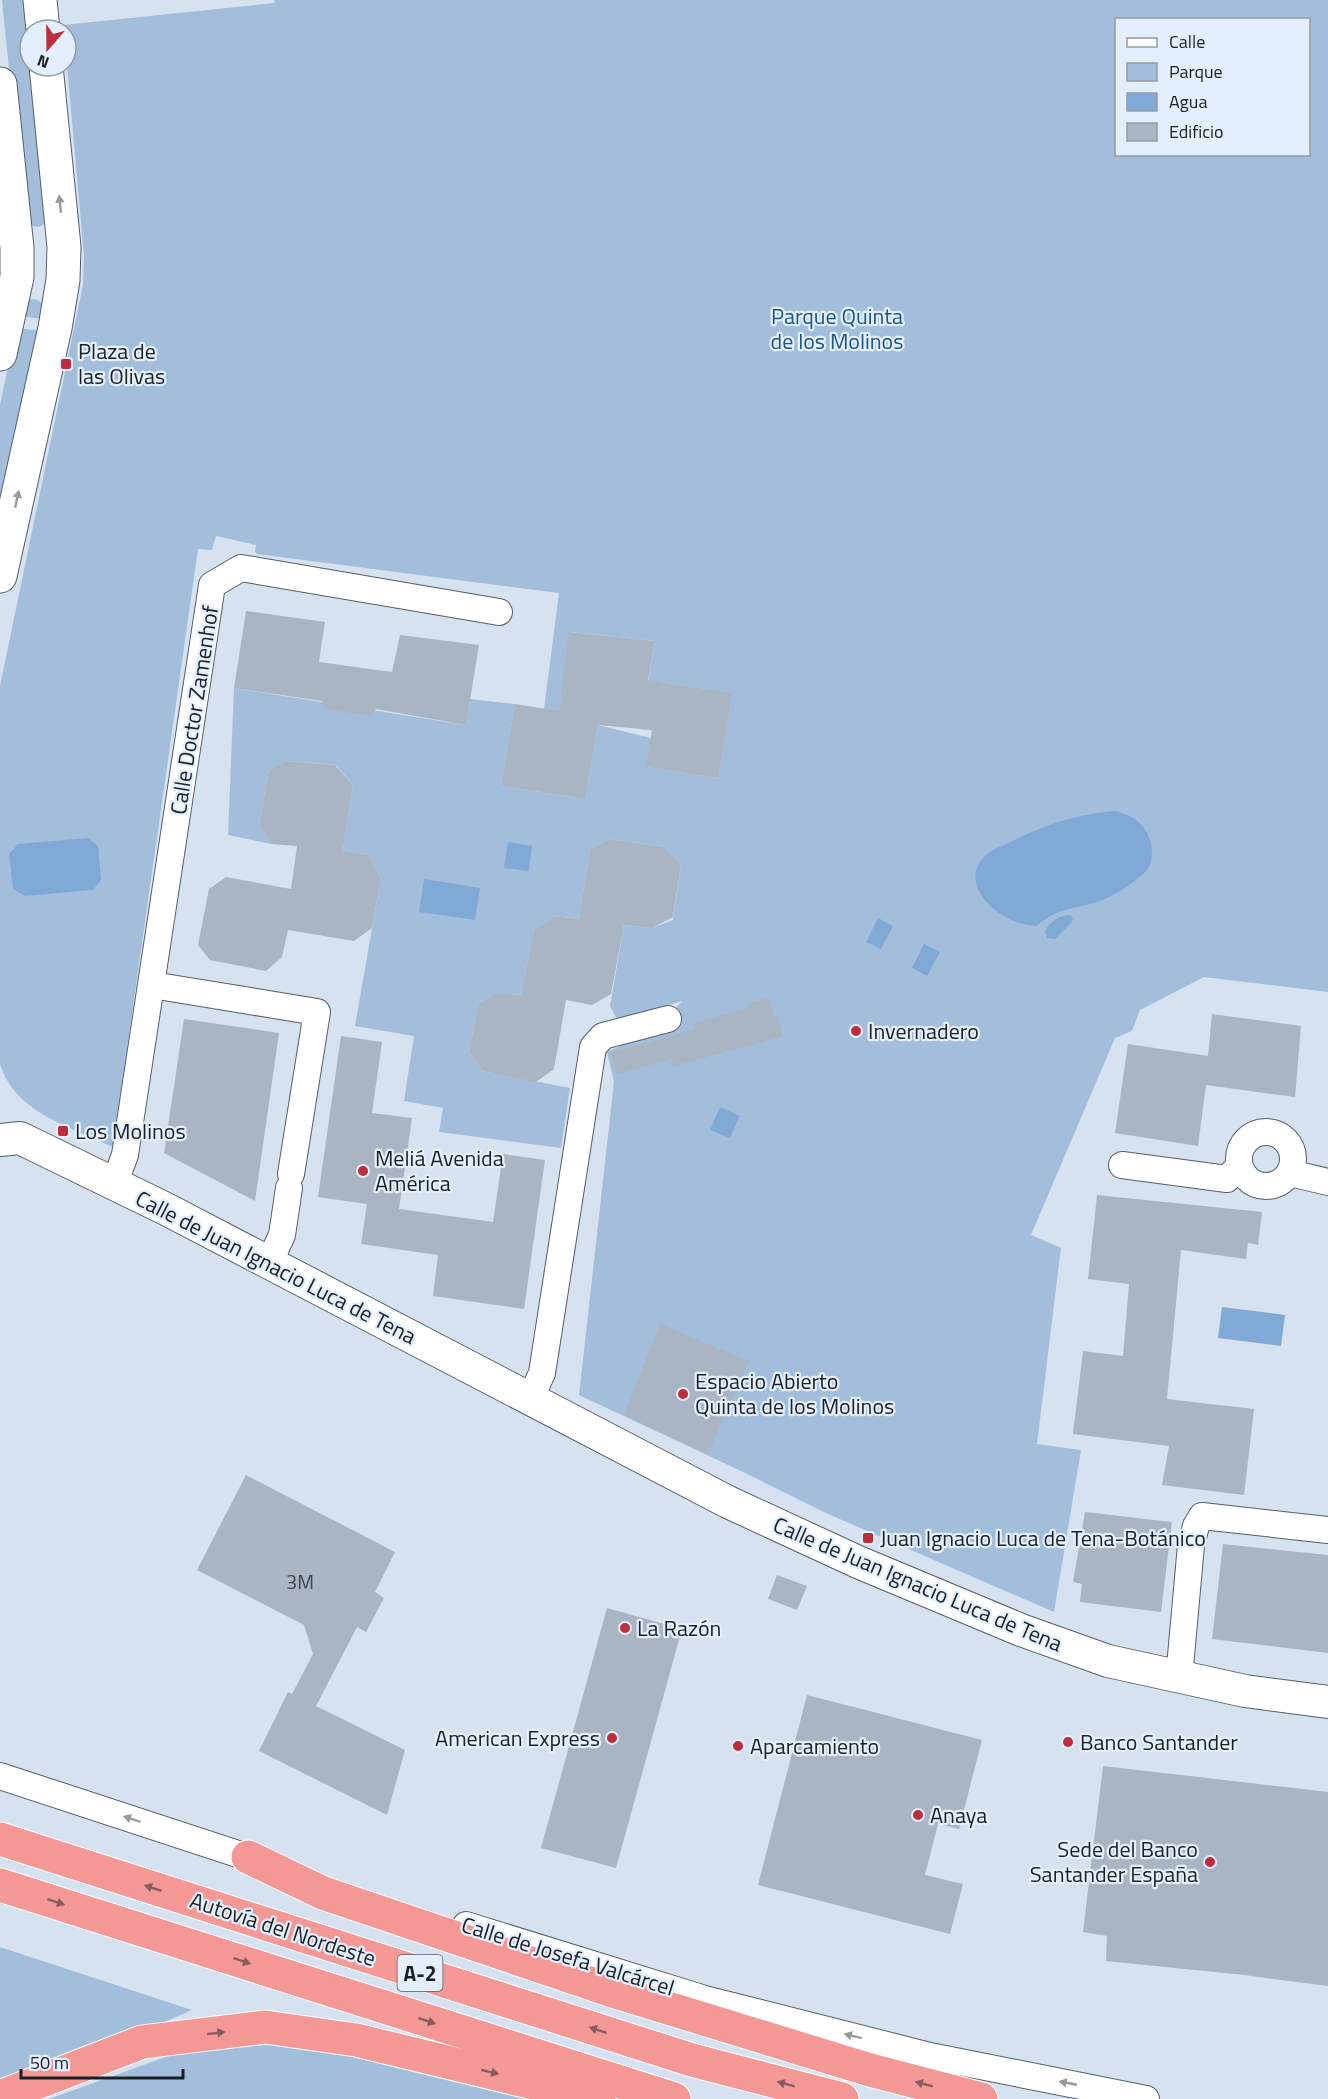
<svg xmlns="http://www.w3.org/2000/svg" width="1328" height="2099" viewBox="0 0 1328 2099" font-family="'Titillium Web',sans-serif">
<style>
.green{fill:#a3bedb;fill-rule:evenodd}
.water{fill:#81a9d6}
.building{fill:#a9b5c2}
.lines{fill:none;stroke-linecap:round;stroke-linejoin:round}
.minor-casing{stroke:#545e6a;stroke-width:28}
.tertiary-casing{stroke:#545e6a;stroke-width:34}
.secondary-casing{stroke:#545e6a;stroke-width:35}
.motorway-casing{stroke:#fff;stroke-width:35}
.minor{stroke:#fff;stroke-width:26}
.tertiary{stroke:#fff;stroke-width:32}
.secondary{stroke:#fff;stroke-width:33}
.motorway{stroke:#f39895;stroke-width:33}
.oneway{fill:#989b9d}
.oneway2{fill:#875c5d}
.poi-dot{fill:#be2d39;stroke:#e3effd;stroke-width:2}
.labels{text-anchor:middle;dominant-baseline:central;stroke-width:4.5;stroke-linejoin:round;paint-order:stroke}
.number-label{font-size:20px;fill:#3e454c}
.shield{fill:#e3effd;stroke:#575e66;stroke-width:1.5}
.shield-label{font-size:21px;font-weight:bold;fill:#1b2025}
.park-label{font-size:22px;fill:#1b538b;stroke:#e3effd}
.poi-label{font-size:22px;fill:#1b2025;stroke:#e3effd;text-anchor:start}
.street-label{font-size:22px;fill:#1b2025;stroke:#e3effd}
</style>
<rect width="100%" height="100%" fill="#d6e2f0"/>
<g class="green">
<path d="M2,0H27L30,30V66L47,221C39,231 30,227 24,217Z"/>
<path d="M275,0H1328V992L1204,977L1140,1010L1132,1031L1115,1038L1031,1235L1061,1248L1037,1444L1081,1450L1054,1612L828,1514L741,1471L579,1395L614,1082L607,1052L659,1028L682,1001L618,1021L610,1006L624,925L652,928L673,920L681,865L665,847L609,839L590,850L579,919L554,916L534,930L521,995L497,993L479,1002L469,1052L482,1071L570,1088L561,1148L439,1132L443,1108L404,1101L414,1036L355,1026L381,877L368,855L343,850L353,785L336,765L288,761L269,770L259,824L271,844L228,835L234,688L466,725L470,699L515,704L501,786L585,799L598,725L651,738L647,767L718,778L731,693L660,682L652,730L640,729L655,641L570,632L559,712L544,709L559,593L257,554L255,551L256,545L216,536L212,550L198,549L113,1147C71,1127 15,1113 0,1064V686L83,285L84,256L66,54V30H64L63,25L274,3ZM1116,20H1308V154H1116Z"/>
<polygon points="35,299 42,303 45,319 18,316 26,300"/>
<polygon points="16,328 43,331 0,531 0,405"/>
<polygon points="0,1947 192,2010 148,2029 0,2084"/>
<polygon points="304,2043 536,2099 49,2099 185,2050"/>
</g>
<g class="water">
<path d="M1115,811C1137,816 1151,829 1152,852C1152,857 1151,865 1147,870C1145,873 1140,876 1137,879C1125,889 1112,897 1096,902C1073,910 1056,908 1037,926C999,926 948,879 993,850C1037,829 1066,815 1115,811Z"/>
<polygon points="88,838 98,846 101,880 93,890 25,896 13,889 9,854 18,844"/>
<polygon points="508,842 532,846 529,871 504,868"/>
<polygon points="424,879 480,888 475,920 419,912"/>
<path d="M1070,915L1073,919L1072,922L1055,939L1047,938L1045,931C1050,921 1059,916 1070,915Z"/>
<polygon points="878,918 893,926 881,949 866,942"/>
<polygon points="924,944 940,952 927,976 912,968"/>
<polygon points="720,1107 740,1116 730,1138 710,1130"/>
<polygon points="1222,1307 1285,1315 1281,1346 1218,1338"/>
</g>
<g class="building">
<polygon points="246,611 325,622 319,662 392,672 400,635 479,645 466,725 376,709 371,716 325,709 322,701 234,688"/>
<polygon points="569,632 655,641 648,680 732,693 718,778 646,767 652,730 598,725 585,799 501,786 515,704 559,711"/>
<polygon points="287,761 335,765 353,785 343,850 368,855 381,877 372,928 354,941 288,930 282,957 266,971 210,960 198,945 209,889 226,877 291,889 297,846 271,844 259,824 269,770"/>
<polygon points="609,839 665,847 681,865 673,917 652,928 624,925 611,994 592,1005 566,1000 554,1069 536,1082 482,1071 469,1052 479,1002 497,993 521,995 534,930 554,916 579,919 590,850"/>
<polygon points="769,998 774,1017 777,1016 783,1036 674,1066 672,1059 617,1074 610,1053 696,1029 694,1023 748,1008 747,1004"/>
<polygon points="1212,1014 1301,1026 1295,1097 1206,1085 1198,1146 1115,1133 1128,1044 1208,1056"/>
<polygon points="184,1019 279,1033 255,1201 164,1153"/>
<polygon points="341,1036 382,1042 372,1113 412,1118 399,1209 493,1222 503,1154 545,1160 524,1309 433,1296 438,1255 361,1244 367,1204 318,1197"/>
<polygon points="1097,1195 1262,1212 1258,1245 1248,1243 1246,1259 1181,1250 1167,1399 1254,1409 1244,1495 1162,1485 1169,1446 1073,1434 1083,1351 1123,1356 1129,1284 1088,1279"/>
<polygon points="660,1324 749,1361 708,1454 624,1415"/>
<polygon points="246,1475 395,1552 375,1592 384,1598 366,1632 357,1627 316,1706 405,1750 387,1815 259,1751 288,1692 292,1694 313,1654 304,1625 197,1570"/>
<polygon points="1085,1512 1172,1522 1161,1612 1080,1602 1082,1584 1073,1582"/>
<polygon points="1223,1544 1328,1555 1328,1653 1212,1639"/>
<polygon points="777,1575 807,1586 797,1610 768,1599"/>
<polygon points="607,1608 682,1629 616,1868 541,1848"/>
<polygon points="807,1695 982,1740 959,1829 938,1824 925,1875 963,1884 950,1934 758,1885"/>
<polygon points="1103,1766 1328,1792 1328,1986 1244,1975 1106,1961 1107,1936 1083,1932"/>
</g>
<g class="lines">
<g class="minor-casing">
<g id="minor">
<polyline points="152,985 317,1012 291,1174"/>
<circle cx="1266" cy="1159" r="27"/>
<polyline points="1122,1165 1227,1179 1239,1166"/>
<polyline points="1290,1173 1328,1182"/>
<polyline points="114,1184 125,1155 212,585 241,568 499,612"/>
<polyline points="269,1263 282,1235 289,1188"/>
<polyline points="530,1399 542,1373 593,1047 603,1036 668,1019"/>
<polyline points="1179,1678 1191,1545 1196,1526 1202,1516 1328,1530"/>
<polyline points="0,1776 265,1863"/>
<polyline points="466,1925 705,1999 930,2056 1146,2099"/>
</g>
</g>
<g class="tertiary-casing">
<polyline id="tertiary" points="0,1140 20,1138 166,1209 728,1502 858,1562 1021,1630 1108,1661 1245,1691 1328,1702"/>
</g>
<g class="secondary-casing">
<g id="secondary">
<polyline points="40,0 43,30"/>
<polyline points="0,84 17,248 17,277 0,354"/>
<polyline points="0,576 55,328 63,280 64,247 46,66"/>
</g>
</g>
<g class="motorway-casing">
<g id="motorway">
<polyline points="0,1839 692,2060 842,2099"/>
<polyline points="248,1857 323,1893 619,1993 870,2070 981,2099"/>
<polyline points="0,1885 674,2099"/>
<polyline points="0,2097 142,2042 265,2027 356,2040 599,2099"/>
</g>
</g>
<use href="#minor" class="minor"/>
<use href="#tertiary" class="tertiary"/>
<use href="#secondary" class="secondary"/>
<use href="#motorway" class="motorway"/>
</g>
<defs><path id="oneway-solid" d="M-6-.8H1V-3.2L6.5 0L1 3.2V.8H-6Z" transform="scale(1.5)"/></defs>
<g class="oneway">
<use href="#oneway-solid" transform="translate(60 204) rotate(-96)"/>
<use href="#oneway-solid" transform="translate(17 499) rotate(-78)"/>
<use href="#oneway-solid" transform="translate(132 1819) rotate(-162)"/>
<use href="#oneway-solid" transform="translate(853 2036) rotate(-166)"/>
<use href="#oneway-solid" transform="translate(1068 2083) rotate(-169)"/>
</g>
<g class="oneway2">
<use href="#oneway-solid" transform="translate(153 1888) rotate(-162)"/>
<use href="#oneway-solid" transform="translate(56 1902) rotate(18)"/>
<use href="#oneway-solid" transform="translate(242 1961) rotate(18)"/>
<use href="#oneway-solid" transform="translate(427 2021) rotate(18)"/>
<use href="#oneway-solid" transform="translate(598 2030) rotate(-162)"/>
<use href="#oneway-solid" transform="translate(216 2033) rotate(-7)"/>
<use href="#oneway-solid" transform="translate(490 2072) rotate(14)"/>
<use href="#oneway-solid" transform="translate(786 2084) rotate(-165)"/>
<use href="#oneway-solid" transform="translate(924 2084) rotate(-165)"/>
</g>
<g class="poi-dot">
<rect x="60" y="358" width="12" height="12" rx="3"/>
<circle cx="856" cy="1031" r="6"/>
<rect x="57" y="1125" width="12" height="12" rx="3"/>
<circle cx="363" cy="1171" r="6"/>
<circle cx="683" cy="1394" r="6"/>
<rect x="862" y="1532" width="12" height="12" rx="3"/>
<circle cx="625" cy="1628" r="6"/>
<circle cx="612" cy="1738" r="6"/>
<circle cx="1068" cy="1742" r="6"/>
<circle cx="738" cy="1746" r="6"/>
<circle cx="918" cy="1815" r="6"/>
<circle cx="1210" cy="1862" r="6"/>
</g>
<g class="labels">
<g class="number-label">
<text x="300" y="1581">3M</text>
</g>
<rect class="shield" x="397.5" y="1955" width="45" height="36" rx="4.5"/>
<g class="shield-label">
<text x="420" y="1973">A-2</text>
</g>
<g class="park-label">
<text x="837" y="316">Parque Quinta<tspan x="837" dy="25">de los Molinos</tspan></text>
</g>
<g class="poi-label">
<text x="78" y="351">Plaza de<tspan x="78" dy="25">las Olivas</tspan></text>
<text x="868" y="1031">Invernadero</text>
<text x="75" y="1131">Los Molinos</text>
<text x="375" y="1158">Meliá Avenida<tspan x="375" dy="25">América</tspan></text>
<text x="695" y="1381">Espacio Abierto<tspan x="695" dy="25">Quinta de los Molinos</tspan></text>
<text x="880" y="1538">Juan Ignacio Luca de Tena-Botánico</text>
<text x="637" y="1628">La Razón</text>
<text x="600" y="1738" text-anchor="end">American Express</text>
<text x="1080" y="1742">Banco Santander</text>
<text x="750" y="1746">Aparcamiento</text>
<text x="930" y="1815">Anaya</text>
<text x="1198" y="1849" text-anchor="end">Sede del Banco<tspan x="1198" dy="25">Santander España</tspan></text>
</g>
<g class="street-label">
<text transform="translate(194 710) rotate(-81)">Calle Doctor Zamenhof</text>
<text transform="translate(276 1267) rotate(27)">Calle de Juan Ignacio Luca de Tena</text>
<text transform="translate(918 1584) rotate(23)">Calle de Juan Ignacio Luca de Tena</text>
<text transform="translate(283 1929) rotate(18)">Autovía del Nordeste</text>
<text transform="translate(568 1956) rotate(17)">Calle de Josefa Valcárcel</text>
</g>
</g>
<rect x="1115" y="18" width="195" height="138" fill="#e3effd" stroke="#939ca7" stroke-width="1.5"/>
<rect x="1127" y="38" width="30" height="9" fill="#ffffff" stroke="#939ca7" stroke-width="1.5"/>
<text x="1169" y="48" font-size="18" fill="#1b2025">Calle</text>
<rect x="1127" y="63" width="30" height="18" fill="#a3bedb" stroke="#939ca7" stroke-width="1.5"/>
<text x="1169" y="78" font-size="18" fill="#1b2025">Parque</text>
<rect x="1127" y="93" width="30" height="18" fill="#81a9d6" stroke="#939ca7" stroke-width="1.5"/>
<text x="1169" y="108" font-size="18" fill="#1b2025">Agua</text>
<rect x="1127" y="123" width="30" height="18" fill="#a9b5c2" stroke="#939ca7" stroke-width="1.5"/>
<text x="1169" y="138" font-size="18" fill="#1b2025">Edificio</text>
<g transform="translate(48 48) rotate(200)"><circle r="28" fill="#e3effd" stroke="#939ca7" stroke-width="1.5"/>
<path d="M0-4.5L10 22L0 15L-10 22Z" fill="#be2d39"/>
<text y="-9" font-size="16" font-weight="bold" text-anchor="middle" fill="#1b2025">N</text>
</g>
<path d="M21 2069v9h162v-9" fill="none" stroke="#1b2025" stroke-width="3"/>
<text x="30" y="2069" font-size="18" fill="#1b2025" stroke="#e3effd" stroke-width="4.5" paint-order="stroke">50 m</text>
</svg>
